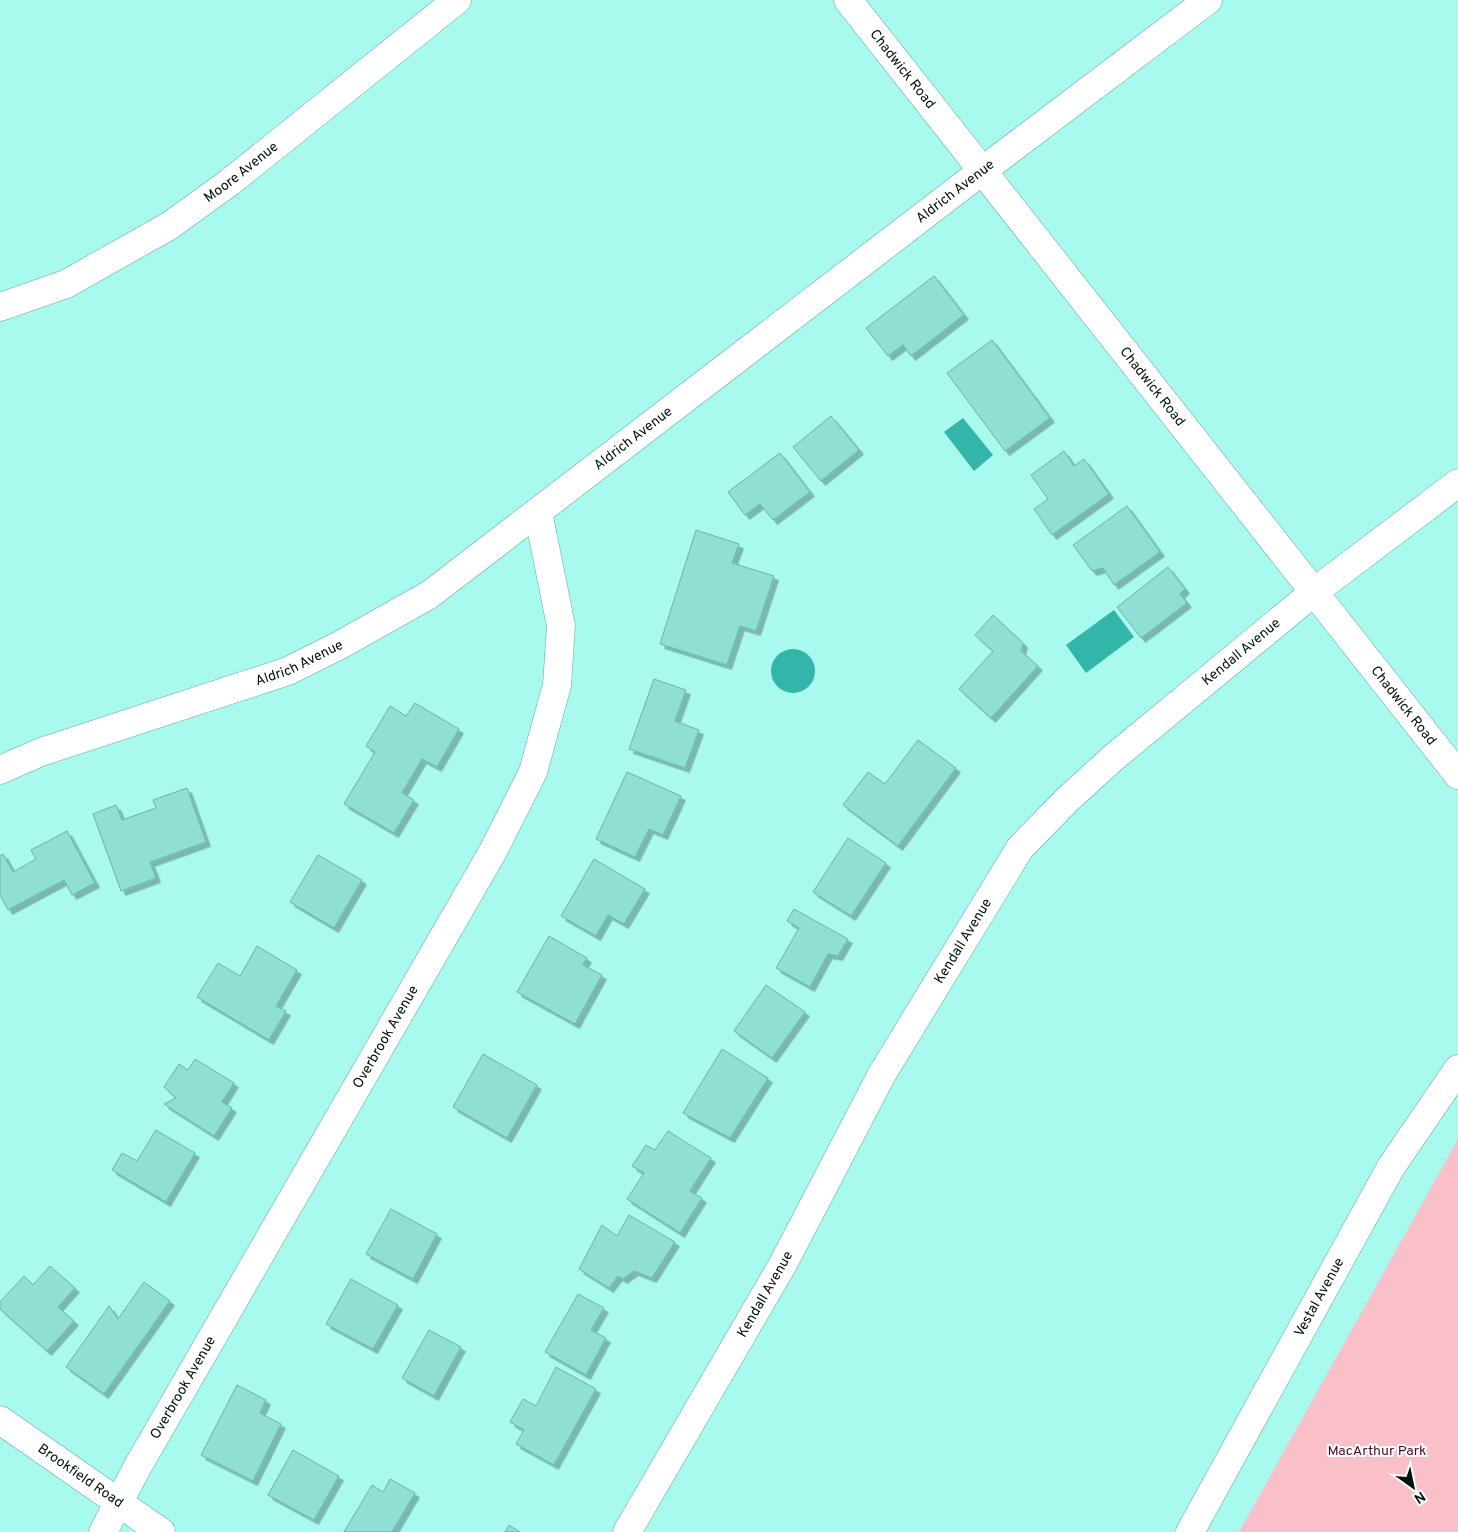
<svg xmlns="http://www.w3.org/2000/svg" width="1458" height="1532" viewBox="0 0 1458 1532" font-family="Overpass,sans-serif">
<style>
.green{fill:#f9c0ca}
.water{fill:#33b5a9}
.building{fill:#8fdfd5;stroke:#66b5ac;filter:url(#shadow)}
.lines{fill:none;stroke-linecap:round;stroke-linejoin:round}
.minor-casing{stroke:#5baba2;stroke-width:29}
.tertiary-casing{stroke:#5baba2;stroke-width:29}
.minor{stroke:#fff;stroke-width:28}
.tertiary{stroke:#fff;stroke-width:28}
.labels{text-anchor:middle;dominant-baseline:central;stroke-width:4;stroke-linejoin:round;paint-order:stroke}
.street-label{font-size:14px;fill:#00100e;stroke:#fff}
.park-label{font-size:14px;fill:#4e0922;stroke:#fff}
</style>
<defs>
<filter id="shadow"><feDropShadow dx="4.5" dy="4.5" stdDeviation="0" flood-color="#0004"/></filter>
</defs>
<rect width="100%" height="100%" fill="#a8f9ee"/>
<polygon class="green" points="1458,1139 1458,1532 1239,1532"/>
<g class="water">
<polygon points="963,418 993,455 974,471 944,432"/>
<polygon points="1114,610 1134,637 1086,673 1066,645"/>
<circle cx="793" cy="671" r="22"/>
</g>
<g class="building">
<polygon points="934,276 964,315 911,356 903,345 888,356 866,328"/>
<polygon points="992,340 1050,418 1005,451 947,373"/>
<polygon points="831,416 859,450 821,481 793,447"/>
<polygon points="1064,451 1074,466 1084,459 1109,494 1052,535 1034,509 1048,499 1031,475"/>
<polygon points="780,453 810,492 773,520 760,504 745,515 728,492"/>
<polygon points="1127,506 1160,552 1114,585 1103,568 1092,571 1073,545"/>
<polygon points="696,530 739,544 732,563 774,576 756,631 740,626 727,665 660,644"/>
<polygon points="1168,567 1185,589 1180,594 1187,603 1141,638 1117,607"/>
<polygon points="993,615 1023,643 1021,651 1038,666 991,718 959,689 993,651 975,635"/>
<polygon points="654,679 686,690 675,721 699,730 685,768 629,749"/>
<polygon points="415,703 459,729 437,767 422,759 402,793 414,800 394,833 344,804 375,752 366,746 390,706 406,716"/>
<polygon points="918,740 956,768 898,846 843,805 868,772 885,784"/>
<polygon points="627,772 681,796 663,835 649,829 635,857 596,839"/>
<polygon points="187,788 206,842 150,862 156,878 121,891 93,814 116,805 122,820 156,808 153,800"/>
<polygon points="67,831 95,883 72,895 64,880 8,910 0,895 0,856 3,854 13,872 36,859 31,850"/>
<polygon points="848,838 886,863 851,916 813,892"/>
<polygon points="318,855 362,880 334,928 290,902"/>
<polygon points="594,859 645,889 624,924 608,915 596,936 561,916"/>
<polygon points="794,909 848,939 838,956 828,954 810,987 776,968 799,928 787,921"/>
<polygon points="549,936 587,958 583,965 602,975 575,1024 517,992"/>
<polygon points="257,946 297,970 276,1006 286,1011 269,1040 197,997 218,963 240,976"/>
<polygon points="766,985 805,1012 772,1058 734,1031"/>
<polygon points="722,1049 768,1078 730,1138 683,1113"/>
<polygon points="483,1054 537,1085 507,1138 453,1107"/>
<polygon points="195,1059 234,1083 222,1102 232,1108 214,1136 164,1104 176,1098 164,1087 179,1064 188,1070"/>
<polygon points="156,1130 195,1153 166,1202 112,1170 122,1153 137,1161"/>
<polygon points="668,1131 711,1158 690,1191 702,1198 680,1233 627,1199 644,1173 632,1166 646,1145 655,1150"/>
<polygon points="391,1209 437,1234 413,1279 366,1254"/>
<polygon points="629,1215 675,1242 652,1278 634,1271 623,1279 618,1276 609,1288 579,1269 602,1225 617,1236"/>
<polygon points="50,1266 75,1288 58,1307 74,1321 47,1351 0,1309 0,1302 24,1276 33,1285"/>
<polygon points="351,1279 398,1305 373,1349 326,1324"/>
<polygon points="144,1282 170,1301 104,1394 66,1367 109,1306 118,1319"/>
<polygon points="578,1294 604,1308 591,1330 606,1338 586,1375 545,1352"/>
<polygon points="429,1330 461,1347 434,1396 402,1378"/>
<polygon points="556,1367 596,1389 554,1465 516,1444 524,1430 510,1422 523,1399 536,1406"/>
<polygon points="237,1385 266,1400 260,1413 281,1424 253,1481 201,1455"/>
<polygon points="293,1450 339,1476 314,1520 268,1495"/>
<polygon points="390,1479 415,1493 392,1532 344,1532 372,1485 383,1492"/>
<polygon points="509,1525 520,1532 505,1532"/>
</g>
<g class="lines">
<g class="minor-casing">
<g id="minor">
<path id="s1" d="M848,0L1458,775"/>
<path id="s2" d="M0,307L66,284L169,226L230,182L457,0"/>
<path id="s3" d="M0,770L41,752L288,671L340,645L429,595L982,171L1208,0"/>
<path id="s4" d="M0,1420L161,1532"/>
<path id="s5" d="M103,1532L138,1466L492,853L533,772L557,685L561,626L538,512"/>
<path id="s6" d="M627,1532L783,1264L882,1074L1020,848L1068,799L1113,758L1314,592L1458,483"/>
</g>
</g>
<g class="tertiary-casing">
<g id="tertiary">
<path id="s7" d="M1190,1532L1391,1167L1458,1069"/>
</g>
</g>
<use href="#minor" class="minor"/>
<use href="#tertiary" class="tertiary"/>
</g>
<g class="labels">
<g class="street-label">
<text stroke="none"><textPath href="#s1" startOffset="88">Chadwick Road</textPath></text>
<text stroke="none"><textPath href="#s2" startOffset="278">Moore Avenue</textPath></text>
<text stroke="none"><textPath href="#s3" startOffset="1128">Aldrich Avenue</textPath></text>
<text stroke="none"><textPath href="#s1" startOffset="492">Chadwick Road</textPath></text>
<text stroke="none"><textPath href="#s3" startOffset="722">Aldrich Avenue</textPath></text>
<text stroke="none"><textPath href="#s6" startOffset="1085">Kendall Avenue</textPath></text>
<text stroke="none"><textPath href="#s3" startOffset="318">Aldrich Avenue</textPath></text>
<text stroke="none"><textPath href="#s1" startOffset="898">Chadwick Road</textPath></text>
<text stroke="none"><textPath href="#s6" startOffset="680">Kendall Avenue</textPath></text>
<text stroke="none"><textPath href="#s5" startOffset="570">Overbrook Avenue</textPath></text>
<text stroke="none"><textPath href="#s6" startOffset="275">Kendall Avenue</textPath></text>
<text stroke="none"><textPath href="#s7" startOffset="268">Vestal Avenue</textPath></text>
<text stroke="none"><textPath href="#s5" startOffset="165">Overbrook Avenue</textPath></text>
<text stroke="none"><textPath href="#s4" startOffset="98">Brookfield Road</textPath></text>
</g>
<g class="park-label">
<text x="1377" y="1451">MacArthur Park</text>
</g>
</g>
<g transform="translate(1413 1487) rotate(147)" stroke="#ffffff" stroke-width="4" paint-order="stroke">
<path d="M0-4L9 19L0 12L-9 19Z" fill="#00100e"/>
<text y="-8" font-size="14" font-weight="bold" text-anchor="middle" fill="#00100e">N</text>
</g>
</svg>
